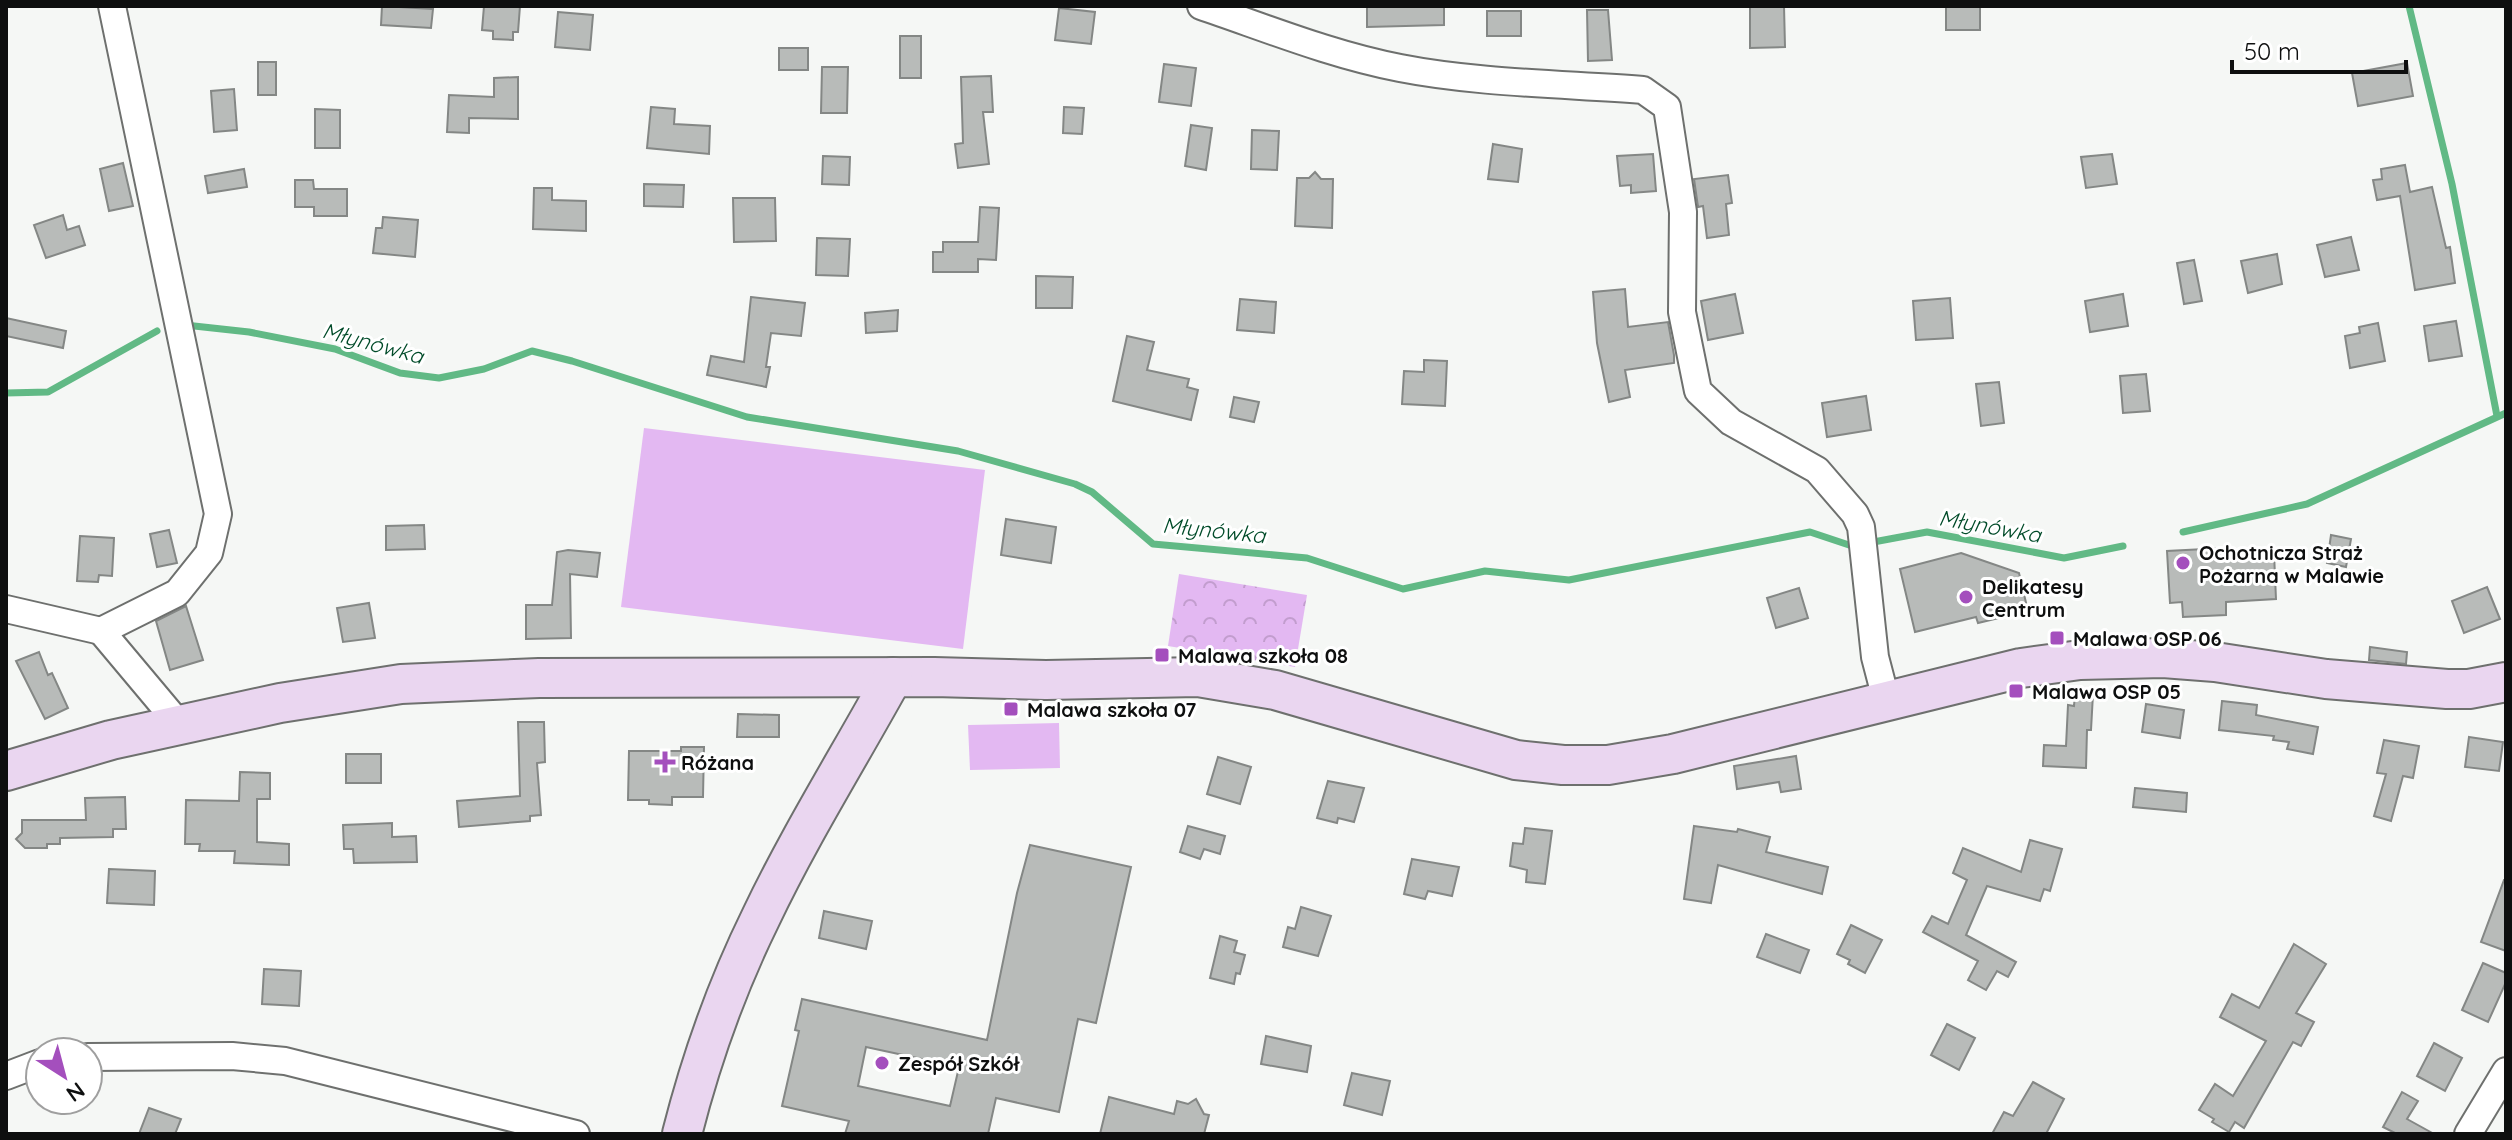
<svg xmlns="http://www.w3.org/2000/svg" width="2512" height="1140" viewBox="0 0 2512 1140" font-family="Quicksand,sans-serif">
<style>
.grass{fill:#e3b8f2}
.park{fill:url(#park-crowns)}
.lines{fill:none;stroke-linecap:round;stroke-linejoin:round}
.stream{stroke:#61b985;stroke-width:7}
.building{fill:#b8bbb9;stroke:#848785;stroke-width:2;fill-rule:evenodd}
.street-casing{stroke:#6e706e;stroke-width:30}
.secondary-casing{stroke:#6e706e;stroke-width:42}
.street{stroke:#fff;stroke-width:26}
.secondary{stroke:#ead6f0;stroke-width:38}
.poi-dot{fill:#a44fbd;stroke:#fff;stroke-width:3}
.labels{text-anchor:middle;dominant-baseline:central;stroke-width:6;stroke-linejoin:round;paint-order:stroke}
.poi-label{font-size:20px;font-weight:bold;fill:#0e0f0f;stroke:#fff;text-anchor:start}
.water-label{font-size:22px;font-style:italic;fill:#014b29;stroke:#fff}
</style>
<defs>
<pattern id="park-crowns" width="20" height="18" patternUnits="userSpaceOnUse" patternTransform="scale(2)"><rect width="20" height="18" fill="#e3b8f2"/><path d="M2 6a3 3 0 1 1 6 0M12 15a3 3 0 1 1 6 0" fill="none" stroke="#c29dce"/></pattern>
</defs>
<rect width="100%" height="100%" fill="#f5f7f5"/>
<g class="grass">
<polygon points="644,428 985,470 963,649 621,607"/>
<polygon points="1059,723 1060,768 970,770 968,725"/>
</g>
<polygon class="park" points="1179,574 1307,595 1295,667 1168,646"/>
<g class="lines">
<g class="stream">
<polyline points="2409,6 2452,184 2497,416"/>
<polyline points="185,325 249,332 335,349 400,373 439,378 484,369 532,351 572,361 747,417 958,451 1075,484 1092,492 1153,544 1307,558 1403,589 1485,571 1569,580 1810,532 1852,546 1927,532 2064,558 2123,546"/>
<polyline points="6,393 48,392 157,331"/>
<polyline points="2183,532 2307,504 2506,413"/>
</g>
</g>
<g class="building">
<polygon points="382,6 433,9 431,28 381,25"/>
<polygon points="484,6 520,6 518,32 513,32 513,40 493,39 493,31 482,30"/>
<polygon points="1367,6 1444,6 1444,25 1367,27"/>
<polygon points="1750,6 1784,6 1785,47 1750,48"/>
<rect x="1946" y="6" width="34" height="24"/>
<polygon points="1059,8 1095,12 1091,44 1055,40"/>
<polygon points="1587,10 1608,10 1612,60 1588,61"/>
<rect x="1487" y="11" width="34" height="25"/>
<polygon points="558,12 593,15 590,50 555,47"/>
<rect x="900" y="36" width="21" height="42"/>
<rect x="779" y="48" width="29" height="22"/>
<rect x="258" y="62" width="18" height="33"/>
<polygon points="2407,63 2413,96 2358,106 2352,73"/>
<polygon points="1164,64 1196,68 1191,106 1159,102"/>
<polygon points="822,67 848,67 847,113 821,113"/>
<polygon points="991,76 993,112 983,112 989,164 958,168 955,144 963,143 961,77"/>
<polygon points="518,77 518,119 469,118 469,133 447,132 449,95 494,97 494,78"/>
<polygon points="234,89 237,130 214,132 211,91"/>
<polygon points="651,107 675,109 674,124 710,126 709,154 647,148"/>
<polygon points="1064,107 1084,108 1082,134 1063,133"/>
<polygon points="315,109 340,110 340,148 315,148"/>
<polygon points="1191,125 1212,128 1206,170 1185,166"/>
<polygon points="1252,130 1279,131 1277,170 1251,169"/>
<polygon points="1493,144 1522,149 1518,182 1488,179"/>
<polygon points="1653,154 1656,191 1631,193 1631,185 1620,186 1617,156"/>
<polygon points="2112,154 2117,184 2086,188 2081,157"/>
<polygon points="823,156 850,157 849,185 822,184"/>
<polygon points="123,163 133,206 109,211 100,169"/>
<polygon points="2405,165 2410,192 2432,187 2446,248 2450,247 2455,283 2415,290 2400,196 2377,200 2373,180 2382,179 2381,169"/>
<polygon points="244,169 247,187 208,193 205,176"/>
<polygon points="1315,172 1321,179 1333,179 1332,228 1295,226 1297,178 1309,178"/>
<polygon points="1728,175 1732,203 1726,204 1729,235 1707,238 1703,206 1698,207 1694,179"/>
<polygon points="295,180 313,180 314,189 347,189 347,216 314,216 314,207 295,207"/>
<polygon points="644,184 684,185 683,207 644,206"/>
<polygon points="534,188 552,188 552,200 586,201 586,231 533,229"/>
<polygon points="733,198 775,198 776,241 734,242"/>
<polygon points="980,207 999,208 996,260 978,259 978,272 933,272 933,252 943,252 943,242 978,242"/>
<polygon points="63,215 67,230 79,226 85,245 46,258 34,225"/>
<polygon points="383,217 418,220 415,257 373,253 376,228 382,228"/>
<polygon points="2351,237 2359,270 2325,277 2317,245"/>
<polygon points="817,238 850,239 848,276 816,275"/>
<polygon points="2277,254 2282,284 2248,293 2241,261"/>
<polygon points="2194,260 2202,301 2184,304 2177,263"/>
<polygon points="1036,276 1073,277 1072,308 1036,308"/>
<polygon points="1625,289 1628,327 1668,322 1674,355 1674,363 1625,370 1630,397 1609,402 1597,343 1593,292"/>
<polygon points="1735,294 1743,333 1708,340 1701,301"/>
<polygon points="2123,294 2128,326 2090,332 2085,301"/>
<polygon points="751,297 805,303 801,336 771,333 766,367 770,367 766,387 707,375 711,356 744,362"/>
<polygon points="1950,298 1953,338 1916,340 1913,301"/>
<polygon points="1240,299 1276,302 1274,333 1237,330"/>
<polygon points="898,310 897,331 866,333 865,313"/>
<polygon points="6,318 66,331 63,348 6,336"/>
<polygon points="2456,321 2462,356 2429,361 2424,326"/>
<polygon points="2378,323 2385,361 2350,368 2345,336 2360,333 2359,327"/>
<polygon points="1127,336 1154,342 1147,370 1189,379 1187,387 1198,390 1191,420 1113,401"/>
<polygon points="1424,360 1447,361 1445,406 1402,404 1404,371 1424,372"/>
<polygon points="2146,374 2150,411 2123,413 2120,376"/>
<polygon points="1999,382 2004,423 1981,426 1976,384"/>
<polygon points="1866,396 1871,430 1827,437 1822,403"/>
<polygon points="1234,397 1259,402 1254,422 1230,417"/>
<polygon points="1006,519 1056,527 1051,563 1001,555"/>
<polygon points="424,525 425,549 386,550 386,526"/>
<polygon points="169,530 177,563 157,567 150,534"/>
<polygon points="2331,535 2351,539 2346,567 2327,563"/>
<polygon points="80,536 114,538 112,576 99,575 98,582 77,581"/>
<polygon points="2224,548 2224,555 2274,553 2276,599 2226,602 2226,615 2183,617 2182,602 2170,603 2167,551"/>
<polygon points="568,550 600,553 597,577 570,574 571,638 526,639 526,605 552,605 557,552"/>
<polygon points="1961,553 2019,573 2028,611 1978,623 1976,617 1915,632 1900,569"/>
<polygon points="2487,587 2500,619 2464,633 2452,601"/>
<polygon points="1799,588 1808,618 1776,628 1767,598"/>
<polygon points="369,603 375,638 343,642 337,608"/>
<polygon points="186,606 203,660 170,670 156,621"/>
<polygon points="2370,647 2407,652 2406,664 2369,660"/>
<polygon points="39,652 48,675 52,673 68,708 45,719 16,661"/>
<polygon points="2075,693 2093,694 2091,730 2087,730 2086,768 2043,766 2044,745 2066,746 2068,705 2074,706"/>
<polygon points="2222,701 2257,705 2256,715 2318,727 2313,754 2287,749 2289,742 2273,740 2274,736 2219,730"/>
<polygon points="2146,704 2184,710 2180,738 2142,732"/>
<polygon points="738,714 779,715 779,737 737,737"/>
<polygon points="518,722 544,722 545,762 537,763 541,815 530,816 530,821 459,827 457,801 520,796"/>
<polygon points="2469,737 2503,742 2499,771 2465,767"/>
<polygon points="2384,740 2419,746 2413,778 2403,776 2391,821 2374,816 2386,774 2377,773"/>
<polygon points="681,747 704,747 703,797 672,797 672,805 649,804 649,800 628,800 629,751 681,751"/>
<rect x="346" y="754" width="35" height="29"/>
<polygon points="1796,756 1801,789 1781,792 1779,782 1737,789 1734,766"/>
<polygon points="1218,757 1251,767 1240,804 1207,794"/>
<polygon points="240,772 270,773 270,799 257,799 257,842 289,844 289,865 234,863 235,851 199,851 200,844 185,844 186,800 239,801"/>
<polygon points="1328,781 1364,788 1354,822 1338,818 1337,823 1317,818"/>
<polygon points="2135,788 2187,793 2186,812 2133,807"/>
<polygon points="125,797 126,829 113,829 113,837 60,838 60,844 47,844 47,848 25,848 16,839 22,833 22,820 86,820 85,798"/>
<polygon points="392,823 392,837 416,836 417,862 354,863 353,849 344,849 343,825"/>
<polygon points="1188,826 1225,836 1220,854 1204,849 1200,859 1180,852"/>
<polygon points="1694,826 1737,832 1738,829 1770,837 1766,852 1828,867 1822,894 1718,865 1711,903 1684,899"/>
<polygon points="1525,828 1552,831 1545,884 1526,882 1527,870 1510,866 1513,843 1523,844"/>
<polygon points="2030,840 2062,849 2050,891 2044,889 2040,901 1987,886 1966,935 2016,962 2008,977 1997,971 1986,990 1968,980 1978,961 1923,932 1932,916 1948,924 1967,880 1953,873 1963,848 2021,872"/>
<path d="M1030,845L1131,867L1096,1023L1078,1019L1059,1112L996,1098L988,1134H845L849,1121L782,1106L799,1031L795,1030L802,999L987,1040L1017,893ZM866,1047L959,1067L950,1106L858,1086Z"/>
<polygon points="1412,859 1459,867 1452,896 1428,891 1425,899 1404,894"/>
<polygon points="109,869 155,871 154,905 107,903"/>
<polygon points="2504,880 2506,880 2506,951 2481,942"/>
<polygon points="1301,907 1331,916 1318,956 1283,947 1288,927 1295,929"/>
<polygon points="824,911 872,921 866,949 819,938"/>
<polygon points="1851,925 1882,940 1865,973 1848,964 1850,960 1837,954"/>
<polygon points="1766,934 1809,950 1800,973 1757,957"/>
<polygon points="1220,936 1237,941 1234,952 1245,955 1240,974 1236,973 1234,984 1210,978"/>
<polygon points="2294,944 2326,964 2296,1013 2314,1022 2301,1046 2293,1042 2244,1128 2235,1122 2229,1132 2212,1122 2214,1119 2199,1110 2215,1084 2233,1096 2266,1041 2220,1017 2232,994 2259,1008"/>
<polygon points="2483,963 2506,973 2506,982 2488,1022 2462,1010"/>
<polygon points="264,969 301,971 299,1006 262,1004"/>
<polygon points="1947,1024 1975,1038 1959,1070 1931,1055"/>
<polygon points="1266,1036 1311,1046 1307,1072 1261,1064"/>
<polygon points="2434,1043 2462,1058 2445,1091 2417,1076"/>
<polygon points="1352,1073 1390,1081 1382,1115 1344,1105"/>
<polygon points="2033,1082 2064,1099 2046,1134 1992,1134 2004,1112 2013,1116"/>
<polygon points="2402,1092 2418,1101 2407,1119 2434,1134 2397,1134 2383,1127"/>
<polygon points="1109,1097 1174,1114 1177,1101 1188,1104 1196,1099 1204,1114 1209,1115 1204,1134 1100,1134"/>
<polygon points="149,1108 181,1119 175,1134 139,1134"/>
</g>
<g class="lines">
<g class="street-casing">
<g id="street">
<polyline points="112,6 218,514 209,553 177,593 101,631 179,724"/>
<path d="M1201,6C1266,28 1332,55 1400,68C1476,83 1565,84 1643,90L1667,107L1683,212L1682,312L1698,391L1731,422L1817,470L1855,514L1861,527L1875,657L1887,703"/>
<polyline points="6,609 101,631"/>
<polyline points="88,1057 232,1056 285,1061 576,1134"/>
<polyline points="6,1076 40,1063"/>
<polyline points="2468,1134 2506,1071"/>
</g>
</g>
<g class="secondary-casing">
<g id="secondary">
<polyline points="6,771 111,740 280,703 401,684 539,678 934,677 1046,680 1198,677 1275,690 1516,760 1563,765 1608,765 1673,754 2021,668 2080,660 2163,658 2215,662 2326,679 2447,689 2469,689 2506,682"/>
<path d="M682,1134C701,1059 727,986 761,917C800,835 849,757 893,677"/>
</g>
</g>
<use href="#street" class="street"/>
<use href="#secondary" class="secondary"/>
</g>
<g class="poi-dot">
<circle cx="2183" cy="563" r="8"/>
<circle cx="1966" cy="597" r="8"/>
<rect x="2049" y="630" width="16" height="16" rx="4"/>
<rect x="1154" y="647" width="16" height="16" rx="4"/>
<rect x="2008" y="683" width="16" height="16" rx="4"/>
<rect x="1003" y="701" width="16" height="16" rx="4"/>
<path d="M661 750h8v8h8v8h-8v8h-8v-8h-8v-8h8z"/>
<circle cx="882" cy="1063" r="8"/>
</g>
<g class="labels">
<g class="poi-label">
<text x="2199" y="552">Ochotnicza Straż<tspan x="2199" dy="23">Pożarna w Malawie</tspan></text>
<text x="1982" y="586">Delikatesy<tspan x="1982" dy="23">Centrum</tspan></text>
<text x="2073" y="638">Malawa OSP 06</text>
<text x="1178" y="655">Malawa szkoła 08</text>
<text x="2032" y="691">Malawa OSP 05</text>
<text x="1027" y="709">Malawa szkoła 07</text>
<text x="681" y="762">Różana</text>
<text x="898" y="1063">Zespół Szkół</text>
</g>
<g class="water-label">
<text transform="translate(373 343) rotate(15)">Młynówka</text>
<text transform="translate(1990 526) rotate(10)">Młynówka</text>
<text transform="translate(1214 530) rotate(6)">Młynówka</text>
</g>
</g>
<rect width="2512" height="1140" fill="none" stroke="#0e0f0f" stroke-width="16"/>
<g transform="translate(64 1076) rotate(144)"><circle r="38" fill="#ffffff" stroke="#9f9f9f" stroke-width="2"/>
<path d="M0-6L14 30L0 20L-14 30Z" fill="#a44fbd"/>
<text y="-12" font-size="22" font-weight="bold" text-anchor="middle" fill="#0e0f0f">N</text>
</g>
<path d="M2232 60v12h174v-12" fill="none" stroke="#0e0f0f" stroke-width="4"/>
<text x="2244" y="60" font-size="24" fill="#0e0f0f" stroke="#ffffff" stroke-width="6" paint-order="stroke">50 m</text>
</svg>
